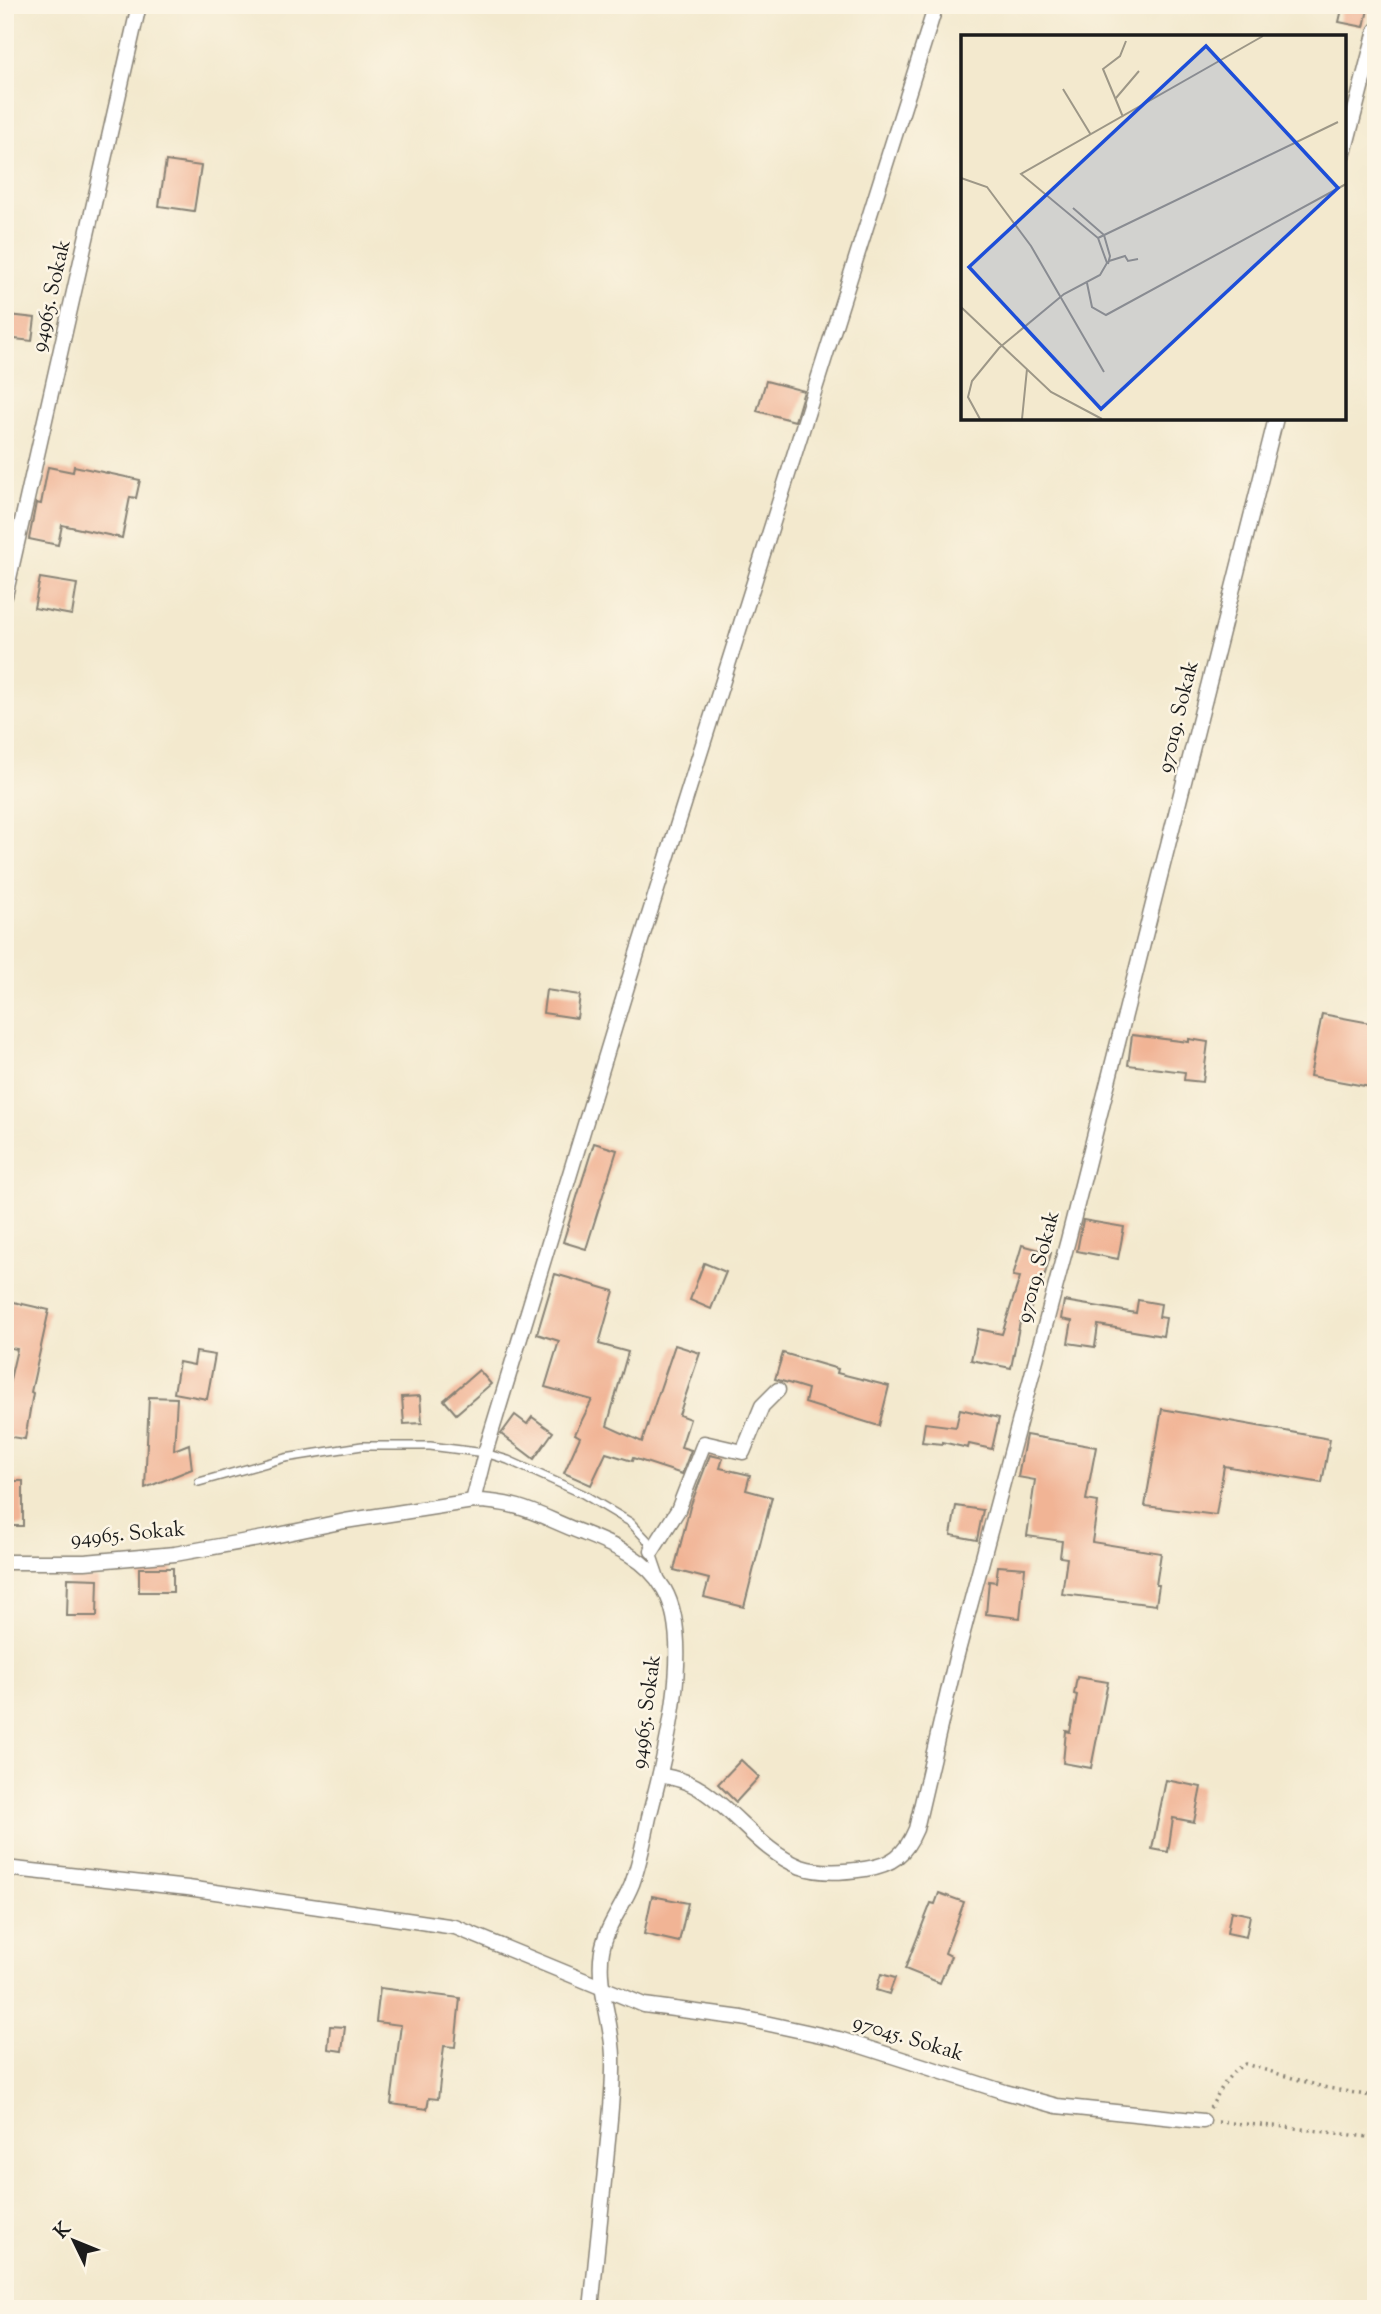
<svg xmlns="http://www.w3.org/2000/svg" width="1381" height="2314" viewBox="0 0 1381 2314" font-family="'Sorts Mill Goudy',serif">
<style>
.building{fill:#f1b495}
.lines{fill:none;stroke-linecap:round;stroke-linejoin:round}
.lane-casing{stroke:#888275;stroke-width:10}
.street-casing{stroke:#888275;stroke-width:17}
.path{stroke:#888275;stroke-width:3.5;stroke-dasharray:2 5;stroke-linecap:butt}
.lane{stroke:#fff;stroke-width:7}
.street{stroke:#fff;stroke-width:14}
.labels{text-anchor:middle;dominant-baseline:central;stroke-width:5;stroke-linejoin:round;paint-order:stroke}
.street-label{font-size:21px;fill:#1c1c1c;stroke:#fcf5e5}
.inset-road{fill:none;stroke:#9d9787;stroke-width:2}
.view{fill:#1d4ed8;fill-opacity:0.15;stroke:#1d4ed8;stroke-width:3.5}
.inset-edge{fill:none;stroke:#1c1c1c;stroke-width:3.5}
</style>
<rect width="100%" height="100%" fill="#fcf5e5"/>
<filter id="ink" filterUnits="userSpaceOnUse"><feTurbulence type="fractalNoise" baseFrequency=".0143" numOctaves="2"/><feDisplacementMap in="SourceGraphic" scale="14" xChannelSelector="R" yChannelSelector="G"/><feConvolveMatrix kernelMatrix="1 2 1 2 8 2 1 2 1" color-interpolation-filters="sRGB"/></filter>
<filter id="wash" filterUnits="userSpaceOnUse"><feTurbulence type="fractalNoise" baseFrequency=".00686" numOctaves="4" result="noise"/><feDisplacementMap in="SourceGraphic" scale="28" xChannelSelector="R" yChannelSelector="G"/><feGaussianBlur stdDeviation="1.57" result="paint"/><feColorMatrix in="noise" values="0 0 0 0 0 0 0 0 0 0 0 0 0 0 0 0 0 1.4 0 .05"/><feComposite in="paint" operator="in"/></filter>
<g filter="url(#wash)">
<rect width="100%" height="100%" fill="#f3e9ce"/>
<g id="blocks">
<g class="building">
<polygon points="1343,5 1369,5 1364,27 1339,22"/>
<polygon points="166,161 201,166 194,211 159,206"/>
<polygon points="9,315 35,318 32,341 6,338"/>
<polygon points="766,381 804,391 795,421 757,411"/>
<polygon points="74,466 140,480 136,498 130,497 122,538 62,525 58,545 29,539 36,503 41,504 48,467 73,472"/>
<polygon points="40,578 77,584 72,615 34,608"/>
<polygon points="546,990 580,995 577,1018 543,1013"/>
<polygon points="1322,1014 1376,1024 1376,1088 1310,1076"/>
<polygon points="1132,1035 1189,1042 1189,1039 1208,1042 1203,1082 1184,1080 1185,1072 1128,1065"/>
<polygon points="594,1143 617,1150 586,1249 563,1242"/>
<polygon points="1083,1220 1124,1227 1118,1259 1077,1251"/>
<polygon points="1022,1245 1051,1253 1042,1284 1039,1283 1026,1323 1020,1322 1011,1368 971,1360 978,1329 1002,1334 1020,1277 1013,1276"/>
<polygon points="704,1263 726,1272 711,1309 690,1300"/>
<polygon points="555,1274 614,1291 599,1344 628,1352 607,1426 642,1442 675,1345 700,1353 679,1415 690,1419 681,1447 691,1450 682,1474 633,1458 632,1461 606,1453 591,1485 564,1473 580,1437 575,1434 592,1400 545,1387 559,1341 537,1334"/>
<polygon points="5,1300 49,1310 31,1392 33,1393 25,1439 5,1436 5,1401 17,1349 5,1347"/>
<polygon points="1138,1300 1161,1304 1159,1317 1166,1318 1163,1336 1098,1325 1095,1347 1068,1343 1072,1321 1061,1319 1064,1301 1136,1313"/>
<polygon points="196,1352 215,1355 207,1399 174,1393 179,1362 194,1365"/>
<polygon points="783,1353 838,1369 837,1373 889,1386 879,1426 805,1403 808,1389 775,1379"/>
<polygon points="479,1370 491,1384 456,1414 444,1400"/>
<polygon points="420,1396 422,1423 404,1424 402,1397"/>
<polygon points="149,1397 177,1398 174,1450 189,1444 192,1469 145,1488"/>
<polygon points="960,1409 999,1418 992,1449 969,1444 968,1448 942,1442 942,1444 922,1442 925,1423 956,1427"/>
<polygon points="1162,1409 1330,1439 1322,1483 1224,1466 1216,1515 1145,1506"/>
<polygon points="515,1415 527,1424 532,1417 553,1432 534,1459 501,1434"/>
<polygon points="1026,1435 1096,1447 1086,1500 1098,1502 1092,1542 1161,1553 1156,1585 1159,1585 1156,1605 1062,1594 1067,1558 1060,1557 1062,1541 1027,1536 1035,1480 1018,1477"/>
<polygon points="710,1455 723,1458 720,1468 750,1475 746,1490 772,1497 744,1607 704,1597 709,1579 674,1570 690,1507"/>
<rect x="5" y="1481" width="18" height="45"/>
<polygon points="956,1506 983,1510 977,1540 951,1535"/>
<polygon points="998,1566 1025,1568 1020,1618 986,1614 989,1581 996,1582"/>
<rect x="139" y="1568" width="34" height="24"/>
<polygon points="68,1578 98,1579 97,1616 67,1616"/>
<polygon points="1077,1677 1108,1682 1091,1768 1063,1763 1066,1731 1070,1732 1077,1695 1074,1694"/>
<polygon points="741,1760 759,1777 736,1802 718,1784"/>
<polygon points="1166,1780 1201,1787 1194,1822 1173,1818 1168,1852 1152,1849"/>
<polygon points="939,1893 964,1902 945,1953 951,1956 940,1983 905,1969 931,1903 935,1904"/>
<polygon points="652,1896 688,1903 679,1942 644,1934"/>
<polygon points="1231,1911 1250,1915 1246,1937 1227,1933"/>
<polygon points="881,1974 895,1978 889,1994 876,1990"/>
<polygon points="380,1988 460,1998 455,2047 444,2046 438,2099 429,2098 427,2109 391,2104 401,2025 376,2022"/>
<polygon points="330,2026 345,2027 342,2051 328,2049"/>
</g>
</g>
</g>
<g filter="url(#ink)">
<use href="#blocks" fill-opacity="0" stroke="#888275" stroke-width="2"/>
<g class="lines">
<g class="lane-casing">
<polyline id="lane" points="199,1482 285,1458 362,1446 430,1446 485,1453 508,1460 583,1494 630,1522 648,1541 660,1576"/>
</g>
<g class="street-casing">
<g id="street">
<polyline points="1344,153 1376,30"/>
<polyline points="5,596 139,5"/>
<polyline points="473,1501 485,1453 639,947 936,5"/>
<polyline points="652,1551 678,1510 704,1443 743,1452 762,1406 778,1390"/>
<path d="M5,1562H85L175,1554L264,1538L345,1521L473,1501C521,1501 541,1517 583,1533C615,1546 646,1558 664,1589C695,1642 664,1760 649,1817C644,1840 640,1862 632,1884C623,1907 606,1926 602,1951C596,1984 612,2021 613,2056C614,2091 609,2127 606,2161C601,2210 596,2260 591,2309"/>
<path d="M660,1775C674,1778 688,1781 700,1789C737,1812 760,1851 801,1867C821,1874 844,1872 865,1869C892,1865 905,1855 916,1829L955,1662L1068,1240L1276,418"/>
<polyline points="5,1868 188,1888 455,1927 644,2005 742,2018 839,2039 1005,2092 1057,2106 1203,2121"/>
</g>
</g>
<g class="path">
<path d="M1210,2108C1220,2092 1227,2073 1245,2064L1323,2087L1376,2097"/>
<polyline points="1218,2122 1286,2127 1376,2138"/>
</g>
<use href="#lane" class="lane"/>
<use href="#street" class="street"/>
</g>
</g>
<g class="labels">
<g class="street-label">
<text transform="translate(52 296) rotate(-77)">94965. Sokak</text>
<text transform="translate(1179 717) rotate(-76)">97019. Sokak</text>
<text transform="translate(1039 1267) rotate(-75)">97019. Sokak</text>
<text transform="translate(128 1535) rotate(-5)">94965. Sokak</text>
<text transform="translate(647 1712) rotate(-82)">94965. Sokak</text>
<text transform="translate(908 2039) rotate(17)">97045. Sokak</text>
</g>
</g>
<g transform="translate(961 35)">
<rect width="385" height="385" fill="#f3e9ce"/>
<path class="inset-road" d="M102,54L130,100M155,63L178,36M162,82L142,34L159,21L165,6M0,143L26,152L70,211L143,337M112,173L143,200L149,221L147,229M137,203L377,87M148,226L164,221L167,226L177,224M126,248L131,272L145,280L385,149M0,272L90,357L141,384M19,384L7,362L11,346L38,313L103,259L139,240L146,228L137,203L60,139L302,1M61,384L66,334"/>
<path class="view" d="M245,11L377,153L140,374L8,232Z"/>
<rect width="385" height="385" class="inset-edge"/>
</g>
<rect width="1381" height="2314" fill="none" stroke="#fcf5e5" stroke-width="28"/>
<g transform="translate(74 2241) rotate(313)" stroke="#fcf5e5" stroke-width="5" paint-order="stroke">
<path d="M0-5L12 26L0 18L-12 26Z" fill="#1c1c1c"/>
<text y="-10" font-size="19" font-weight="bold" text-anchor="middle" fill="#1c1c1c">K</text>
</g>
</svg>
